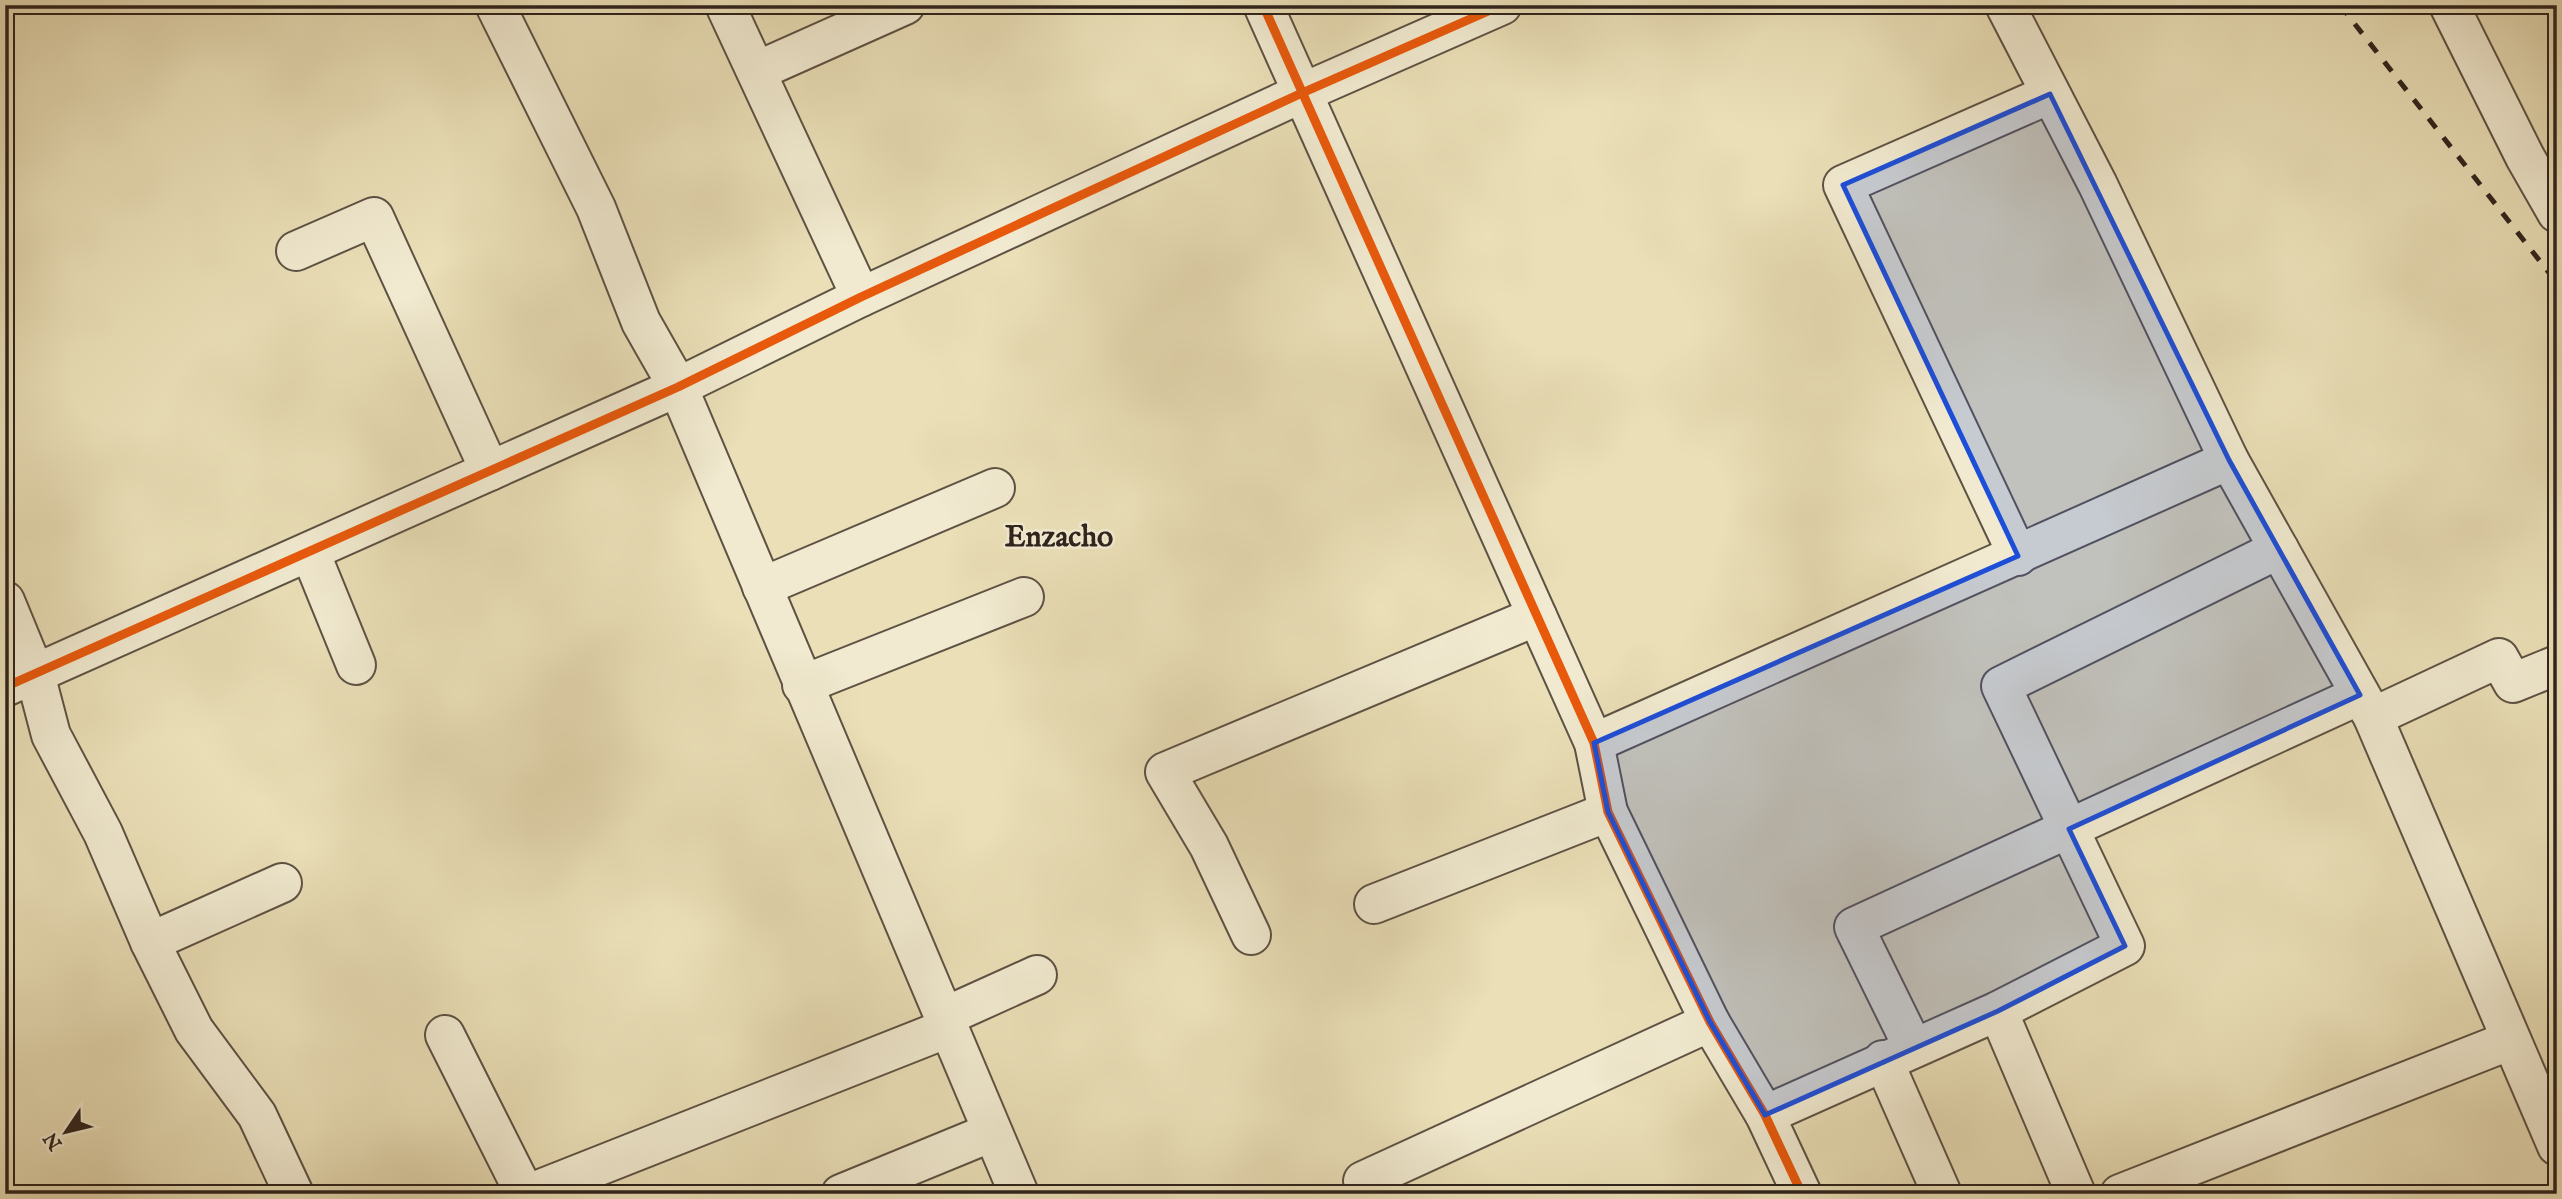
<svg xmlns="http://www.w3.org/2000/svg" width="2562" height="1199" viewBox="0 0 2562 1199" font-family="'IM FELL English',serif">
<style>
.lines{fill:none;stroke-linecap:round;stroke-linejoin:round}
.minor-casing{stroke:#5e5244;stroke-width:42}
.minor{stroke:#f1ead0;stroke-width:38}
.rail{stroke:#2f231d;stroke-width:5;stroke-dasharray:12 12;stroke-linecap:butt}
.cycleway-casing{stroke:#f1ead0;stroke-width:13}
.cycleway{stroke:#e8590c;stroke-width:9}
.marked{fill:#1d4ed8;fill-opacity:0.2;stroke:#1d4ed8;stroke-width:5;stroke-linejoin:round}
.labels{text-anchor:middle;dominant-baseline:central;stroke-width:5;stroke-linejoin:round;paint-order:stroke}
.quarter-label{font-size:30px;font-weight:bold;fill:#2f231d;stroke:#f1ead0}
</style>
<rect width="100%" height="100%" fill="#eadfb7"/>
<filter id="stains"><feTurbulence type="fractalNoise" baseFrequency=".00286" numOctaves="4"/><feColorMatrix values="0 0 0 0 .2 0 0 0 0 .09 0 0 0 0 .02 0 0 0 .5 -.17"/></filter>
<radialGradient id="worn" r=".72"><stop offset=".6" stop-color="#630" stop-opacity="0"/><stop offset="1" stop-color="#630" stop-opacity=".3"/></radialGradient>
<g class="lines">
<g class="minor-casing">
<g id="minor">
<polyline points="495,5 596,208 641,322 678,387 1019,1194"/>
<polyline points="725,5 861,297"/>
<polyline points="1263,5 1594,743 1608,812 1710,1022 1765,1115 1802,1194"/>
<polyline points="2005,5 2098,185 2229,460 2373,717 2557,1146"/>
<polyline points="2449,5 2525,157 2557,213"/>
<polyline points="757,71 905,5"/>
<polyline points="296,251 374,217 490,471"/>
<polyline points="310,552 356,665"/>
<polyline points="2018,556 1843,185 2050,94"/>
<polyline points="762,587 995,488"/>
<polyline points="5,601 35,674 51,735 103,833 150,942 194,1030 257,1115 294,1194"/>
<polyline points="802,685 1024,597"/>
<polyline points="5,687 678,387 861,297 1302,93 1502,5"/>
<polyline points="2373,717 2499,658 2513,683 2557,665"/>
<polyline points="1594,743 2229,460"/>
<polyline points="1374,904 1608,812"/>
<polyline points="1251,935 1209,846 1165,772 1537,616"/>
<polyline points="150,942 282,883"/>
<polyline points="1998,1011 2076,1194"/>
<polyline points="944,1017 1037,975"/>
<polyline points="445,1035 525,1194"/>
<polyline points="1913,1047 1854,927 2360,695"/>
<polyline points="1883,1060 1942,1194"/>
<polyline points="1765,1115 1998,1011 2125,946 2001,686 2279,549"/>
<polyline points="1363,1181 1710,1022"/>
<polyline points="528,1194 948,1028"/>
<polyline points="841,1194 992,1132"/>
<polyline points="2120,1194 2511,1040"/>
</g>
</g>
<use href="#minor" class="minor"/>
<polyline class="rail" points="2340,5 2557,283"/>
<g class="cycleway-casing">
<g id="cycleway">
<polyline points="1263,5 1594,743 1608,812 1710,1022 1765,1115 1802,1194"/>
<polyline points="5,687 678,387 861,297 1302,93 1502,5"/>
</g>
</g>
<use href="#cycleway" class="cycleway"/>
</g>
<path class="marked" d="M2050,94L2229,460L2360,695L2069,829L2125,946L1998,1011L1765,1115L1710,1022L1608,812L1594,743L2018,556L1843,185Z"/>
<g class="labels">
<g class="quarter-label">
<text x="1059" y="538">Enzacho</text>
</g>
</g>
<rect width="2562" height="1199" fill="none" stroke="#eadfb7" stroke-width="28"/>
<rect x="7" y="7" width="2548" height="1185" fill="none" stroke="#2f231d" stroke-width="3.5"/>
<rect x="14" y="14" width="2534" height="1171" fill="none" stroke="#2f231d" stroke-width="2"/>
<g transform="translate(66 1132) rotate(235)" stroke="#f1ead0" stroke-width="5" paint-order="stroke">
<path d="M0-5L12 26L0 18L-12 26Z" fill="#2f231d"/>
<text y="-10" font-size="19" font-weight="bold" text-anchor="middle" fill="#2f231d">N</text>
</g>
<rect width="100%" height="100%" filter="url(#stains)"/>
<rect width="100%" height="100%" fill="url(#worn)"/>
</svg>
